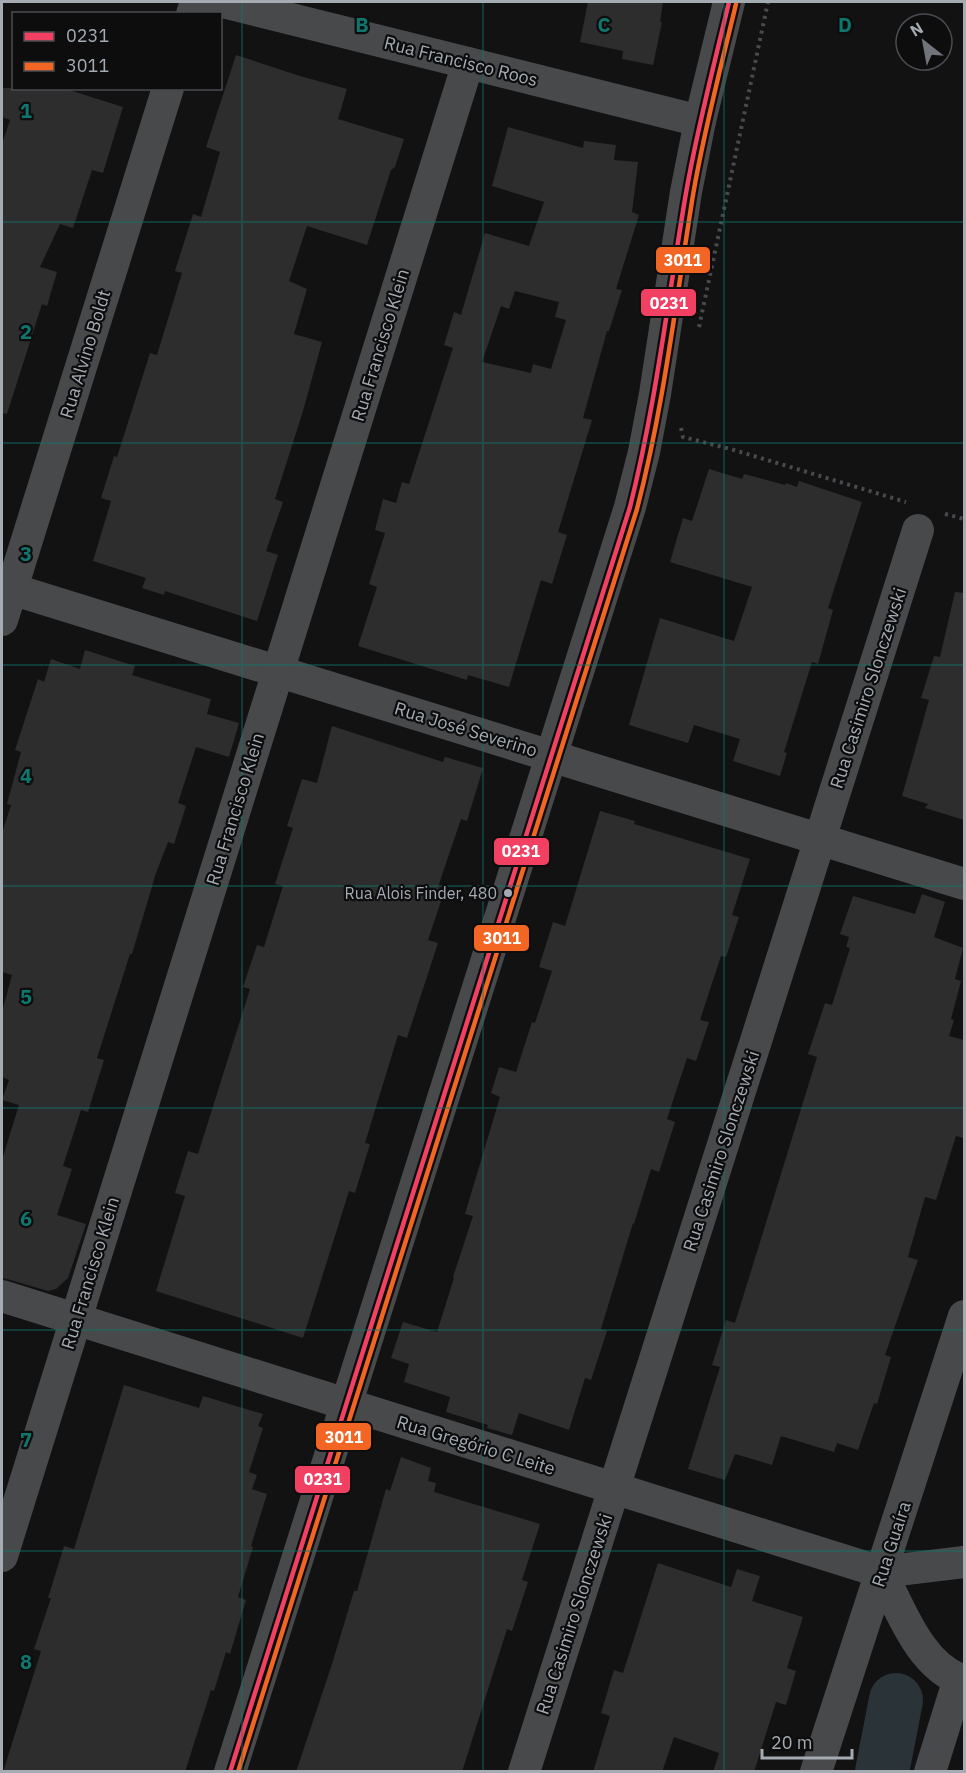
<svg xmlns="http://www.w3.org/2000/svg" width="966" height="1773" viewBox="0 0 966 1773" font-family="'IBM Plex Sans',sans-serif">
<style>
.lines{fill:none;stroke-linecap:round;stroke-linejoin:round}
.river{stroke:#2a3337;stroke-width:54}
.building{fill:#2d2d2e;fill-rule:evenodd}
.path{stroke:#484a4d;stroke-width:4;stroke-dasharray:3 4.5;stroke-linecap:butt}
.minor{stroke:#47494b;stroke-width:32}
.bus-1-casing{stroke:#0d0d0e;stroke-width:9}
.bus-2-casing{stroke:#0d0d0e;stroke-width:9}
.bus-1{stroke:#f24062;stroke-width:4.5}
.bus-2{stroke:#f26522;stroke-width:4.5}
.grid{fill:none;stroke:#0f766e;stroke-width:1.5;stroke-opacity:0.55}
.bus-dot{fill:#a4abb3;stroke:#0d0d0e;stroke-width:2}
.labels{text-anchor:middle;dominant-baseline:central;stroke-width:4.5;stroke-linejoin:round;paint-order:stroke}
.bus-label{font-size:16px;fill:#a4abb3;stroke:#0d0d0e;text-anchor:end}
.street-label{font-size:18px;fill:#a4abb3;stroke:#0d0d0e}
.grid-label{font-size:20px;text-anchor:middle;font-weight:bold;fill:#0f766e;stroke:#0d0d0e;stroke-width:4.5;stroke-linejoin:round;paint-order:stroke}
.line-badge{stroke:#0d0d0e;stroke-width:2}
.badge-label{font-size:16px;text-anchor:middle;font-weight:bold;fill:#fff}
</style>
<rect width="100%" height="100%" fill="#121213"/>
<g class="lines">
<polyline class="river" points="882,1772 896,1700"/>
</g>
<g class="building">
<polygon points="588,2 663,2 660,22 662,22 653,65 622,59 623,51 580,42"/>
<polygon points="236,55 300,76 347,89 338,119 404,139 395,167 391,170 367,245 307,226 289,281 307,289 294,334 322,342 303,411 275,499 283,502 266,551 278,555 257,621 165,591 164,595 142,588 146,578 93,561 111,501 101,498 114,456 117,457 150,353 157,355 182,273 175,271 193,214 201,217 220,152 206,147"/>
<polygon points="2,88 63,88 123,107 103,173 92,170 73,228 60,224 40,267 57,272 47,306 42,304 7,414 2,413 2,144 10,120 2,117"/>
<path d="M508,127L583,148L584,141L616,145L614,160L638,162L632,212L639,215L616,289L622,290L609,331H607L583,418L592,420L558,532L567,535L552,584L541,580L509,687L468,675L467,680L358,646L377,587L369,584L385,533L375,530L383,499L396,503L402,482L409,484L453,348L444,345L454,312L461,315L485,233L529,246L544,202L492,186ZM515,291L559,302L555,317L566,320L551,369L533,364L531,373L482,362L501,306L509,309Z"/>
<polygon points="709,469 742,479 744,474 785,485 786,483 797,487 799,481 862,502 828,608 833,610 818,664 812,662 784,752 787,753 780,776 733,761 740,739 694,725 688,743 629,725 660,618 734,641 752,587 670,562 683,518 692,521"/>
<polygon points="955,592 964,593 964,820 925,808 928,804 902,796 929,700 921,698 934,656 940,657"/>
<polygon points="85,650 135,666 132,675 211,699 207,714 239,723 229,757 196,747 178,803 186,806 174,844 168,842 156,873 132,954 130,954 97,1058 104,1060 88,1112 81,1110 63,1166 72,1169 57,1215 86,1224 68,1278 56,1289 48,1291 7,1279 2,1278 2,1160 19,1105 2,1100 9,1080 2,1077 2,1012 12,975 2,972 2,833 11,805 7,804 21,752 15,750 38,679 44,682 51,659 80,669"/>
<polygon points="332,726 443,762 445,757 483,768 467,821 461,819 438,887 445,889 428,940 438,943 407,1038 398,1035 365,1143 370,1144 355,1193 349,1191 303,1338 156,1291 185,1196 175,1193 188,1151 198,1154 250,989 243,987 257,945 264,947 283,886 275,884 293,828 287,826 302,779 317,783"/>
<polygon points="600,811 635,821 634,824 750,859 732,915 739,917 726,957 721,956 700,1020 709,1022 696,1061 687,1058 667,1119 675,1122 659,1172 651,1169 634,1224 633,1223 601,1329 607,1331 591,1380 585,1378 569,1430 519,1413 512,1435 487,1428 488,1425 446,1412 450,1397 404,1382 409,1364 391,1358 403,1322 437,1332 454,1278 453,1277 473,1216 465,1214 500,1097 491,1093 499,1067 516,1072 532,1022 535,1023 552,971 539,967 553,922 565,926"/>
<polygon points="922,894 945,902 934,937 963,948 955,979 961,981 951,1019 954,1020 949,1036 964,1040 964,1138 956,1136 936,1200 925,1197 908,1257 918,1260 885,1355 891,1357 877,1404 874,1403 858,1450 837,1443 834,1452 781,1436 772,1465 735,1454 725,1480 688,1469 720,1367 712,1365 726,1320 735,1323 817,1057 808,1054 825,1003 832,1005 850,948 846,947 849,937 840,934 853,896 915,914"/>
<polygon points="124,1385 199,1408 203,1396 263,1414 258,1426 263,1428 249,1472 257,1475 252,1489 267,1494 251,1546 253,1547 238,1597 246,1600 230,1654 226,1652 214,1691 211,1690 185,1772 3,1772 41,1651 34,1649 51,1598 48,1598 64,1546 74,1549"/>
<polygon points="401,1457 431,1468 428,1481 436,1483 434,1492 540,1524 522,1580 528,1582 512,1631 507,1629 462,1772 296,1772 332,1664 354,1591 357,1591 386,1489 390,1491"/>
<polygon points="658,1563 731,1587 737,1569 760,1576 752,1601 803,1617 787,1668 796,1671 786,1705 776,1702 754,1772 713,1772 719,1753 674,1737 662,1772 593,1772 610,1716 601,1713 614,1670 623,1673"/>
</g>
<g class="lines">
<g class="path">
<polyline points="699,327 768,2"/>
<polyline points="681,428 683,437 734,450 906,502"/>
<polyline points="945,514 964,519"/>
</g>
<g class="minor">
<polyline points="223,2 700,121"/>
<polyline points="192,14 196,2"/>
<polyline points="2,586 964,884"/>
<polyline points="2,620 168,88"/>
<polyline points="2,1296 881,1572 964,1562"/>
<polyline points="2,1556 468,63"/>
<path d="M881,1572C901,1610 920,1667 964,1681"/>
<polyline points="230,1772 630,507 644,452 655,394 686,192 700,121 729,2"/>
<polyline points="524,1772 918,530"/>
<polyline points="816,1772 964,1316"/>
<polyline points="930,1772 959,1679"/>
</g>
<g class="bus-1-casing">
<path id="bus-1" d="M230,1772L630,507C656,404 668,298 686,193C697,129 714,65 729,2"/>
</g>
<g class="bus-2-casing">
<path id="bus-2" d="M238,1772L637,509C664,405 676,300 693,195C704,130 721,67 736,4"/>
</g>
<use href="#bus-1" class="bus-1"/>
<use href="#bus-2" class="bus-2"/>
</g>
<path class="grid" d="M242,2V1772M483,2V1772M724,2V1772M2,222H964M2,443H964M2,665H964M2,886H964M2,1108H964M2,1330H964M2,1551H964"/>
<circle class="bus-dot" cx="508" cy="893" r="5"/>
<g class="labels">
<g class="bus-label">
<text x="497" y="893">Rua Alois Finder, 480</text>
</g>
<g class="street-label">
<text transform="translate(461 61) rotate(14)">Rua Francisco Roos</text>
<text transform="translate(380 345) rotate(-73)">Rua Francisco Klein</text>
<text transform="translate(85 354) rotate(-73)">Rua Alvino Boldt</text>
<text transform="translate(868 688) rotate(-72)">Rua Casimiro Slonczewski</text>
<text transform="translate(466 729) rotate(17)">Rua José Severino</text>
<text transform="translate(235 809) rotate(-73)">Rua Francisco Klein</text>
<text transform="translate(721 1151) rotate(-72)">Rua Casimiro Slonczewski</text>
<text transform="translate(90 1273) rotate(-73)">Rua Francisco Klein</text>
<text transform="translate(476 1445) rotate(17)">Rua Gregório C Leite</text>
<text transform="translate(891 1544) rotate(-72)">Rua Guaíra</text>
<text transform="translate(574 1614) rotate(-72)">Rua Casimiro Slonczewski</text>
</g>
</g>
<g class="grid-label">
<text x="362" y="32">B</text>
<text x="604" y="32">C</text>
<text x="845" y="32">D</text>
<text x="26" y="118">1</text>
<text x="26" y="339">2</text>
<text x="26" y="561">3</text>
<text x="26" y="783">4</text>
<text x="26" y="1004">5</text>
<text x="26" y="1226">6</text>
<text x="26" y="1447">7</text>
<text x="26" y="1669">8</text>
</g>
<g class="line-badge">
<rect x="655" y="246" width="56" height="28" rx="6" fill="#f26522"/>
<rect x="640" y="288" width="57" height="29" rx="6" fill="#f24062"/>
<rect x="493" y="837" width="57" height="29" rx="6" fill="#f24062"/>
<rect x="473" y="924" width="57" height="28" rx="6" fill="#f26522"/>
<rect x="315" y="1422" width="57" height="29" rx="6" fill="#f26522"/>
<rect x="294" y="1465" width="57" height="29" rx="6" fill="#f24062"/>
</g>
<g class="badge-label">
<text x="683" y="266">3011</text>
<text x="669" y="309">0231</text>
<text x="521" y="857">0231</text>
<text x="502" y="944">3011</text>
<text x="344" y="1443">3011</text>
<text x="323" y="1485">0231</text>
</g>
<rect width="966" height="1773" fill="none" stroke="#a4abb3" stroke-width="6"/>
<rect x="12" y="12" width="210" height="78" fill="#0d0d0e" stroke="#494c50" stroke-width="1.5"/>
<rect x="24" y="32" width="30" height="9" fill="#f24062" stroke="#494c50" stroke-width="1.5"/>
<text x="66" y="42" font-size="18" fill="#a4abb3">0231</text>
<rect x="24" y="62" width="30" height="9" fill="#f26522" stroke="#494c50" stroke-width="1.5"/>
<text x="66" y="72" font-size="18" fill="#a4abb3">3011</text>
<g transform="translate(924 42) rotate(329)"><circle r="28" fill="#0d0d0e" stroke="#494c50" stroke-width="1.5"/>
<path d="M0-4.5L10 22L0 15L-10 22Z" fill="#71757b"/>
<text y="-9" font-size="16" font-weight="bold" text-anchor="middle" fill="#a4abb3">N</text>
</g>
<path d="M762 1749v9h90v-9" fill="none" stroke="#a4abb3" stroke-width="3"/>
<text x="771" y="1749" font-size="18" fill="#a4abb3" stroke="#0d0d0e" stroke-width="4.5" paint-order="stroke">20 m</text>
</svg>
